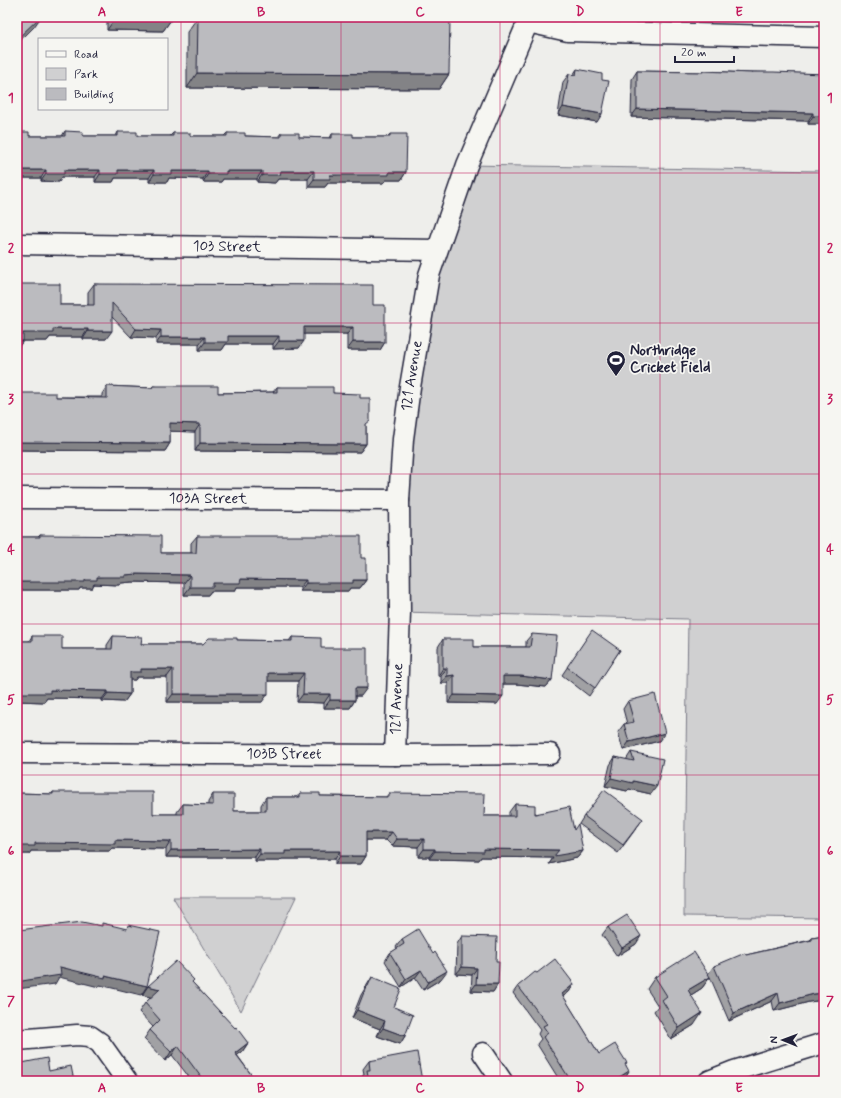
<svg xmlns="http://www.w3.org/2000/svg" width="841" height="1098" viewBox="0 0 841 1098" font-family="Mynerve,sans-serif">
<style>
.green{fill:#d0d0d1;stroke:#797986}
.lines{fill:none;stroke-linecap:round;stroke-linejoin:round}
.minor-casing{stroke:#22223b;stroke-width:23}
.minor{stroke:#f6f6f2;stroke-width:20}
.wall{fill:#a1a1a4;stroke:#22223b}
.shaded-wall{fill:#838386;stroke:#22223b}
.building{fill:#bbbbbf;stroke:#22223b}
.grid{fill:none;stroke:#c2185b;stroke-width:1;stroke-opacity:0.55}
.labels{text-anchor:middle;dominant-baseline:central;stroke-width:3.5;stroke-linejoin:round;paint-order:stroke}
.street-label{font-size:15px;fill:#22223b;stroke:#f6f6f2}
.poi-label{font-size:15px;font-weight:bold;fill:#22223b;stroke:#f6f6f2;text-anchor:start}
.neatline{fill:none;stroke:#c2185b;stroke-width:1.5}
.grid-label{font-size:13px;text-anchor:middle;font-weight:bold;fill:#c2185b}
</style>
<rect width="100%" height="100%" fill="#eeeeeb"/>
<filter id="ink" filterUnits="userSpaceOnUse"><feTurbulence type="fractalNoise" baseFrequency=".025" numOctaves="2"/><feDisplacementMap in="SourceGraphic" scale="8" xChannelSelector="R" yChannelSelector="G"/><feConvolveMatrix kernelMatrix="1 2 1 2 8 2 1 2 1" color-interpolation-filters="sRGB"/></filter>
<g filter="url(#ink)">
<g class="green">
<polygon points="467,165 824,171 824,918 684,916 684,888 688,619 400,612 410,387"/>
<polygon points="173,897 296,897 241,1011"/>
</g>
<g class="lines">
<g class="minor-casing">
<g id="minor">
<polyline points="528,22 568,31 824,37"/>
<path id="s1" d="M17,244L437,250"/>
<path id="s2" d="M17,498L399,500"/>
<path id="s3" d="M17,753L395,755L550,754"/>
<path id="s4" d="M395,755L400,612L399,500L403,439L410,387L429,275L467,165L530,17"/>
<polyline points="17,1040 77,1035 90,1036 100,1043 127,1081"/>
<polyline points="483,1053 502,1081"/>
<polyline points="709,1081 734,1071 824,1043"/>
</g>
</g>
<use href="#minor" class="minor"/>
</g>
<g class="wall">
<polygon points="107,17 173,17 163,31 107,30"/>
<polygon points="198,17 449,74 439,89 187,88 187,32"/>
<polygon points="577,69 597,122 558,115 563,82 569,74 573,75"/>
<polygon points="637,71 702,72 703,71 751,73 752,72 824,74 824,124 808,124 808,121 631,117 632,79"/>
<polygon points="65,131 83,136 116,136 118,132 137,136 170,136 173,133 190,136 224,136 227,133 245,136 278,137 281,133 299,137 330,138 332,134 353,137 388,137 390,134 406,172 401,180 386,180 383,183 328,183 325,187 308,187 308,179 278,179 275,183 257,182 257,179 223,179 221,182 203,182 203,179 169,178 167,182 149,182 149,178 115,178 113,182 95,182 95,177 62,177 59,182 41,181 41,178 17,178 17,132 29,136 62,136"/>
<polygon points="17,284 60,305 88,305 88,292 94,284 373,305 385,342 380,350 347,350 347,334 304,334 299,348 273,349 273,344 226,344 222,350 199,350 199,344 156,344 156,338 131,337 112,317 106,339 83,339 83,337 50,337 47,341 23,341 17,349"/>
<polygon points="107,386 152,388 153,386 218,393 273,392 277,387 333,393 360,398 366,426 366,444 360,452 195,451 195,432 170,431 170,443 165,451 17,450 17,393 56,397 102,397 102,394"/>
<polygon points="40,535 161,553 191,553 191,543 197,536 361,558 366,580 360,588 350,588 348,591 300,591 300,587 237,587 235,591 211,591 208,595 184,595 184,583 132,582 121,583 119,585 94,584 92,588 80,588 79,590 17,590 17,537 38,537"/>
<polygon points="532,634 552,680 546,687 516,684 503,684 497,704 448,703 448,683 441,683 441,676 438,676 438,647 443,639 474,647 526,647 526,641"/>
<polygon points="32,636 62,649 107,649 107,645 113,636 141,644 203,644 237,640 289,641 292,637 321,648 361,696 355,696 355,700 350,708 324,708 324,703 297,702 298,681 268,681 262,702 167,702 167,677 137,677 135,680 130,680 130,694 124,702 102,701 102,699 47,698 44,702 17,701 17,641 29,641"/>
<polygon points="587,638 620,650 589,696 562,675"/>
<polygon points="628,701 659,741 623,750 618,732 624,724 627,724 623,709"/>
<polygon points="631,752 651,794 629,789 627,791 605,786 610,765 615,757 626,760"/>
<polygon points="53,792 153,814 177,814 177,812 183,804 208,805 208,802 213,794 234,811 261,811 261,805 266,797 297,797 300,793 320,796 386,797 389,793 484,816 509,816 509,812 515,804 574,830 583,851 577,858 549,864 553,858 481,857 479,860 429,859 429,857 418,857 418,847 392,846 386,840 366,840 366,856 361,864 335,864 335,859 282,859 280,861 255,861 255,857 166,857 166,849 112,848 109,851 31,851 29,854 17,854 17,793 52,794"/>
<polygon points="584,816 643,819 618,853 579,824"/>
<polygon points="608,927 636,944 617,956 602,935"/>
<polygon points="462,936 496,962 498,984 493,992 471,991 472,975 456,974 457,944"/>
<polygon points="824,936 824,1000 809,1002 774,1011 772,1001 729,1021 710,977 702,988 691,995 694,1025 671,1039 654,1011 658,1006 647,989 655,977 708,974 714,966 746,955 810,940 812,938"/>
<polygon points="402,939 441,979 423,990 415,978 401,987 385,961 390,953 397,949 396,947"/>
<polygon points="537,973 574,984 569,992 563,996 599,1054 626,1065 624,1079 621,1081 560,1081 537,1044 541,1039 538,1034 540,1030 513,993 518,986"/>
<polygon points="372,977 394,1007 405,1036 400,1044 377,1036 380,1029 352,1018 361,995"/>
<polygon points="192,982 248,1043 242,1052 237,1055 256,1081 192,1081 172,1055 165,1061 144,1039 150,1030 153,1027 139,1012 145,1003 151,997 142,995 148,986"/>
<polygon points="369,1061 422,1081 362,1081 361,1078 364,1074 363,1069"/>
</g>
<g class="shaded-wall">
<polygon points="37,17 41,17 34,27 17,44 17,39"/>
<polygon points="116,17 173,17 163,31 107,30"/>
<polygon points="197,73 449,74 439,89 187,88"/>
<polygon points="563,107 602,114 597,122 558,115"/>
<polygon points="637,109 813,113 808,121 631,117"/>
<polygon points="813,116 824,116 824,124 808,124"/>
<polygon points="17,170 46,170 41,178 17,178"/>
<polygon points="64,170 100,170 95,177 62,177 59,182 41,181 46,174"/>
<polygon points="118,170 154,170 149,178 115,178 113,182 95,182 100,174"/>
<polygon points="172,171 208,171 203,179 169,178 167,182 149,182 154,174"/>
<polygon points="226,171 262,171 257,179 223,179 221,182 203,182 208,174"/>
<polygon points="281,171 314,171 308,179 278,179 275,183 257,182 262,175"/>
<polygon points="389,172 406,172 401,180 386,180 383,183 328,183 325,187 308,187 314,179 330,175"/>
<polygon points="304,327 353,327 347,334 299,334"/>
<polygon points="53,329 88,329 83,337 50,337 47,341 17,341 23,333"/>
<polygon points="136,329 161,330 156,338 131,337"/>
<polygon points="88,331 112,331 106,339 83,339"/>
<polygon points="228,336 279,336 273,344 226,344 222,350 199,350 205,342"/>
<polygon points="161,337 205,337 199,344 156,344"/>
<polygon points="17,341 23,341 17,349"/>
<polygon points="279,341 304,341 299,348 273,349"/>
<polygon points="353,342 385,342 380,350 347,350"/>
<polygon points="170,423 200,424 195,432 165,431"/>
<polygon points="17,442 170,443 165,451 17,450"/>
<polygon points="200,443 366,444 360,452 195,451"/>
<polygon points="137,574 190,575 184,583 132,582 121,583 119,585 94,584 92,588 80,588 79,590 17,590 17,582 85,580 97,577"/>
<polygon points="241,579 306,580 300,587 237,587 235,591 211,591 208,595 184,595 190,587 213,583"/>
<polygon points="353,580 366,580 360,588 350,588 348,591 300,591 306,583"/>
<polygon points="443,668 447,668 441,676 438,676"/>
<polygon points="141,669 173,669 167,677 137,677 135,680 125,680 130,672"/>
<polygon points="268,673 304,673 298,681 262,681"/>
<polygon points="454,675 448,683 441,683 447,676"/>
<polygon points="503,676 521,676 552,680 546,687 516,684 497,684"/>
<polygon points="355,688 367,688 361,696 350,696"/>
<polygon points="50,690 108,691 102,699 47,698 44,702 17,701 17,693"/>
<polygon points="108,693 130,694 124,702 102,701"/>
<polygon points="173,694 268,694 262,702 167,702"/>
<polygon points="303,694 330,694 324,703 297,702"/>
<polygon points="454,695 503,696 497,704 448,703"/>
<polygon points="330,700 355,700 350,708 324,708"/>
<polygon points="665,733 659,741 623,750 629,742"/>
<polygon points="611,778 633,781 657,786 651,794 629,789 627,791 605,786"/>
<polygon points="366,832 392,832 386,840 361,840"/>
<polygon points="397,839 424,839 418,847 392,846"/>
<polygon points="115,840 171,841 166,849 112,848 109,851 31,851 29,854 17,854 17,850 20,846 35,843"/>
<polygon points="17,843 20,844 17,848"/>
<polygon points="260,849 255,857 166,857 171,850"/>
<polygon points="424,849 435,849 429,857 418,857"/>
<polygon points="484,849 559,850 583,851 577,858 549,864 553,858 481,857 479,860 429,859 435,851"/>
<polygon points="285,851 340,851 335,859 282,859 280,861 255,861 260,854"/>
<polygon points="340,856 366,856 361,864 335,864"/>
<polygon points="641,936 636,944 617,956 622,948"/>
<polygon points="60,967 105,976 147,986 141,995 100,985 99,987 59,977 55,984 17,989 17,982"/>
<polygon points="462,967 477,968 472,975 456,974"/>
<polygon points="421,970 415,978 401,987 406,979"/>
<polygon points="447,971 441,979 423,990 428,982"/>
<polygon points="710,977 702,988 680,1002 688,990"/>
<polygon points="476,984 498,984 493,992 471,991"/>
<polygon points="574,984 569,992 556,1002 562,994"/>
<polygon points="148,986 160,989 154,998 142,995"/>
<polygon points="778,993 772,1001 729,1021 734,1013"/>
<polygon points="824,993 824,1000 809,1002 774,1011 780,1003 814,994"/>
<polygon points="357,1010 385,1021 380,1029 352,1018"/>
<polygon points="702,1013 694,1025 671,1039 679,1028"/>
<polygon points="383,1028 405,1036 400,1044 377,1036"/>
<polygon points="248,1043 242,1052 229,1061 235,1053"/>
<polygon points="178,1046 172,1055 165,1061 171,1052"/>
<polygon points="629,1071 624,1079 621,1081 613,1081"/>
</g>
<g class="building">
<polygon points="17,17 40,17 17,39"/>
<polygon points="198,17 450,19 449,74 197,73"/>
<polygon points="577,69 602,74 602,80 609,81 602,114 563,107 569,74 576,75"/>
<polygon points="637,71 703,72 703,71 752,73 752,72 774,72 824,74 824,116 813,116 813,113 637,109"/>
<polygon points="65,131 83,132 83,136 118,136 118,132 137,132 137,136 173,136 173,133 190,133 190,136 227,136 227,133 245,133 245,136 281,137 281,133 299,133 299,137 332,138 332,134 353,134 353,137 390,137 390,134 407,134 406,172 389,172 389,175 330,175 330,179 314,179 314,171 281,171 280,175 262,175 262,171 226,171 226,174 208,174 208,171 172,171 172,174 154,174 154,170 118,170 118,174 100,174 100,170 64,170 64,174 46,174 46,170 17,170 17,132 29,132 29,136 65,136"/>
<polygon points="17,284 60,284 60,305 94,305 94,284 373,285 373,305 385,305 385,342 353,342 353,327 304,327 304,341 279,341 279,336 228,336 228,342 205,342 205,337 161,337 161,330 136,329 112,303 112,331 88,331 88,329 53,329 53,333 23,333 23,341 17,341"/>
<polygon points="107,386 152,388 153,386 218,386 218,393 277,392 277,387 333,387 333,393 360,394 360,398 370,398 370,421 366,424 366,444 200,443 200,424 170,423 170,443 17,442 17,393 56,393 56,397 107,398"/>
<polygon points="40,535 161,536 161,553 196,553 197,536 361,536 361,558 366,558 366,580 353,580 353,583 306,583 306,580 241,579 240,583 213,583 213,587 190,587 190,575 137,574 125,575 125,577 97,577 97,580 85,580 85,582 17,582 17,537 40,537"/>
<polygon points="592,630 620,650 595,688 567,667"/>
<polygon points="532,634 557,636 552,680 521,676 503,676 503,696 454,695 454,675 447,676 447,668 443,668 443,639 474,639 474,647 530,647"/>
<polygon points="32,636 62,636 62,649 112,649 113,636 142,637 141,644 203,644 209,638 237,638 237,640 292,641 292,637 321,638 321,648 367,648 367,688 355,688 355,700 330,700 330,694 303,694 304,673 268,673 268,694 173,694 173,669 141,669 141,672 130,672 130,694 108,693 108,691 50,690 50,693 17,693 17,641 32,641"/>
<polygon points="655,694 665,733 629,742 624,724 634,722 628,701"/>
<polygon points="631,752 663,759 657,786 633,781 633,783 611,778 615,757 634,761"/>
<polygon points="604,790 643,819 623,845 584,816"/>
<polygon points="53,792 153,792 153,814 183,814 183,804 213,805 213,794 234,794 234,811 266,811 266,797 300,797 300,793 320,793 320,796 389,797 389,793 485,794 484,816 515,816 515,804 535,805 535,814 569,807 574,830 578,824 583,851 554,856 559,850 484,849 484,852 435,851 435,849 424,849 424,839 397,839 392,832 366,832 366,856 340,856 340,851 285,851 285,854 260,854 260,849 171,850 171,841 115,840 115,844 35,843 35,846 20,846 20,844 17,843 17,793 53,794"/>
<polygon points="627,915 641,936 622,948 608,927"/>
<polygon points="82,922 102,926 102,923 127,929 128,925 160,932 147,986 105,976 105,978 60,967 61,975 28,980 17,982 17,928 18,928 19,930"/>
<polygon points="418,929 433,954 435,952 447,971 428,982 421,970 406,979 390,953 404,944 402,939"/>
<polygon points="462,936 497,937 496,962 499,962 498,984 476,984 477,968 462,967"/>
<polygon points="824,936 824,993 814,994 780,1003 778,993 734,1013 714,966 745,953 746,955 812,940 812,938"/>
<polygon points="694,952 710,977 688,990 702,1013 679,1028 662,1000 667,996 655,977"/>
<polygon points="555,959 574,984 562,994 599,1054 615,1044 627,1063 625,1064 629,1071 613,1081 597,1081 594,1077 588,1081 571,1081 543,1037 548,1033 543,1026 547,1024 518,986 535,972 537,973"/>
<polygon points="176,961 194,980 192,982 235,1028 236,1027 248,1043 235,1053 256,1081 204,1081 178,1046 171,1052 150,1030 160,1020 145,1003 160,989 148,986"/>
<polygon points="372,977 401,989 394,1007 413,1015 405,1036 383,1028 385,1021 357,1010 366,987 368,986"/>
<polygon points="417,1052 422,1081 369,1081 367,1070 370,1070 369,1061"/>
<polygon points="47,1058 49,1071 71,1066 74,1081 17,1081 17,1064"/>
</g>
</g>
<path class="grid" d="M181,17V1081M341,17V1081M500,17V1081M660,17V1081M17,173H824M17,323H824M17,474H824M17,624H824M17,775H824M17,925H824"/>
<defs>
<g id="stadium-pin" transform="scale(1)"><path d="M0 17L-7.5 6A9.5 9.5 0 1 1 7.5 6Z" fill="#22223b" stroke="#f6f6f2"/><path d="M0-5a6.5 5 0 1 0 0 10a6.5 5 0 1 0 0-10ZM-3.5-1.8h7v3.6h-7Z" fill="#fff"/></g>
</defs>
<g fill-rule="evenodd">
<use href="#stadium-pin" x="616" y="360"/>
</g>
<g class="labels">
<g class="street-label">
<text stroke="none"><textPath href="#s1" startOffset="210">103 Street</textPath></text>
<text stroke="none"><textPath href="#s4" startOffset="380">121 Avenue</textPath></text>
<text stroke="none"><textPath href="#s2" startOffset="191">103A Street</textPath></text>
<text stroke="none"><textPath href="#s4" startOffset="56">121 Avenue</textPath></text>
<text stroke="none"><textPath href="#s3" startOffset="267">103B Street</textPath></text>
</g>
<g class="poi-label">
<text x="630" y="351">Northridge<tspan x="630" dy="17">Cricket Field</tspan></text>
</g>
</g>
<rect width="841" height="1098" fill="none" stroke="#f6f6f2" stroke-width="44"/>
<rect x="38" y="38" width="130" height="72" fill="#f6f6f2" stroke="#a1a1a9"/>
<rect x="46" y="51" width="20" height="6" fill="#f6f6f2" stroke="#a1a1a9"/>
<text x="74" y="58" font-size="12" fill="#22223b">Road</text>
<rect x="46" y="68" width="20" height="12" fill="#d0d0d1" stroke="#a1a1a9"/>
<text x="74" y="78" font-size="12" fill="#22223b">Park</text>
<rect x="46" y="88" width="20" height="12" fill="#bbbbbf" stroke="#a1a1a9"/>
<text x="74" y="98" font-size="12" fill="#22223b">Building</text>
<g transform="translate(783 1040) rotate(271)" stroke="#f6f6f2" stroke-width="3" paint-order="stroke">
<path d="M0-3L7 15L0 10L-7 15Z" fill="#22223b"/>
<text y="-6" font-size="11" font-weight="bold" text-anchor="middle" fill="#22223b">N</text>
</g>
<path d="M675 56v6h59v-6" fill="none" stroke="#22223b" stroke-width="2"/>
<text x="681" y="56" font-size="12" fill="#22223b" stroke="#f6f6f2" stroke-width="3" paint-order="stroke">20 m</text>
<rect x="22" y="22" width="797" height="1054" class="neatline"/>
<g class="grid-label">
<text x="102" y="16">A</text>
<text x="261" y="16">B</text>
<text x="420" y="16">C</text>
<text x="580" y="16">D</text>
<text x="739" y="16">E</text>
<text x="11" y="102">1</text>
<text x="830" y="102">1</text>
<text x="11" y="252">2</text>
<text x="830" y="252">2</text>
<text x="11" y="403">3</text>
<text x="830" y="403">3</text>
<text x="11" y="554">4</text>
<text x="830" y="554">4</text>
<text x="11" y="704">5</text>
<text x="830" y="704">5</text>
<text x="11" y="855">6</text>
<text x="830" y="855">6</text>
<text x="11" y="1005">7</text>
<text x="830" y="1005">7</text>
<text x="102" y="1092">A</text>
<text x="261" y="1092">B</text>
<text x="420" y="1092">C</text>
<text x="580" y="1092">D</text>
<text x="739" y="1092">E</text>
</g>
</svg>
